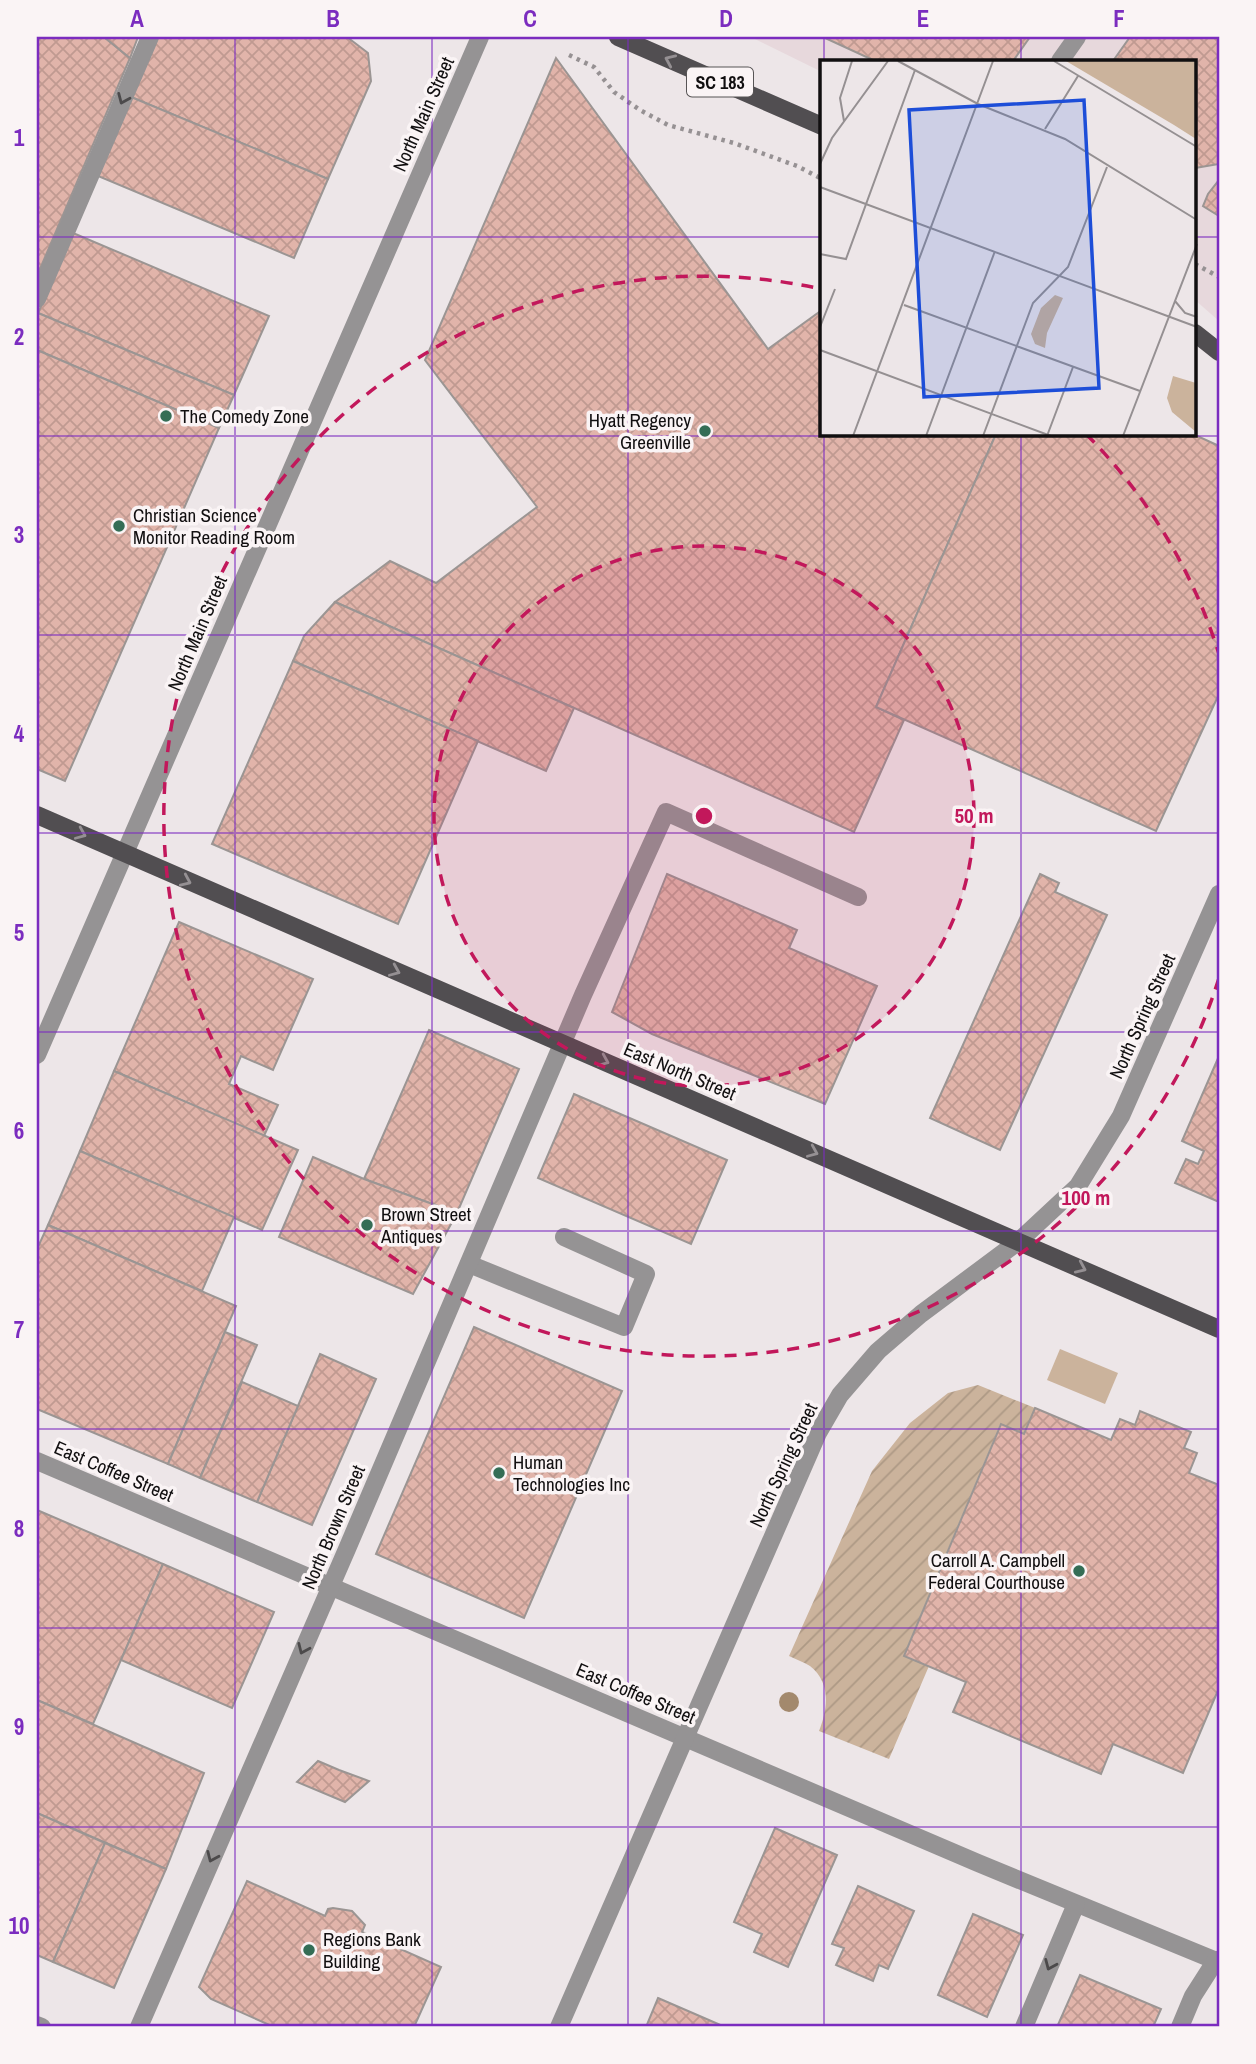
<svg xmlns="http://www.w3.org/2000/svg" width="1256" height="2064" viewBox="0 0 1256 2064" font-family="'Archivo Narrow',sans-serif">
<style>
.built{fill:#e7d8dc}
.grass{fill:#cbb39c}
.garden{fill:url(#garden-furrows)}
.building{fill:url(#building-cross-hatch);stroke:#9b9593;stroke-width:2}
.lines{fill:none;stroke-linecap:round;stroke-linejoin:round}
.path{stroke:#969193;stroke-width:4.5;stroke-dasharray:3.5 5;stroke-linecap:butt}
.minor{stroke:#959394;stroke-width:18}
.major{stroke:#514e51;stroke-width:18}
.tree{fill:#a3896d}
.oneway{stroke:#959093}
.oneway2{stroke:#4c4a4b}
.grid{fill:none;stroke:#7b2cbf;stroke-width:2;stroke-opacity:0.55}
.ring{fill:none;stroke:#c2185b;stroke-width:3.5;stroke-dasharray:12 9}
.poi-dot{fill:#346d55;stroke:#faf4f5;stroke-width:2.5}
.labels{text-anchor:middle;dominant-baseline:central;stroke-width:7;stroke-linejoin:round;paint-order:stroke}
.shield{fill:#faf4f5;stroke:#575455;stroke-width:2}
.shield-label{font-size:18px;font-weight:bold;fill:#110f10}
.street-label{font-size:19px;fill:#110f10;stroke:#faf4f5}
.poi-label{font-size:19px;fill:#110f10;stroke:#faf4f5;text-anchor:start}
.inset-road{fill:none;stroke:#959092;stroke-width:2}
.view{fill:#1d4ed8;fill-opacity:0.15;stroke:#1d4ed8;stroke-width:3.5}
.inset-edge{fill:none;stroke:#110f10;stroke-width:3.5}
.centre{fill:#c2185b;stroke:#faf4f5;stroke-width:3.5}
.ring-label{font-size:21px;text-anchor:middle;font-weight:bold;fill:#c2185b;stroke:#faf4f5;stroke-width:7;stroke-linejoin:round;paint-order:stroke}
.neatline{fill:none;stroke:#7b2cbf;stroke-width:2.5}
.grid-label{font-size:23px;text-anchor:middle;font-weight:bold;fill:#7b2cbf}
</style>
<defs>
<pattern id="garden-furrows" width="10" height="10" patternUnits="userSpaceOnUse" patternTransform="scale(1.75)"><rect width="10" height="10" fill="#cbb39c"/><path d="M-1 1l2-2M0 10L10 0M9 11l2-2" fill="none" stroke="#ad9985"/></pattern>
<pattern id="building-cross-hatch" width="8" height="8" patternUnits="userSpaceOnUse" patternTransform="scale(1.75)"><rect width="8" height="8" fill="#e1b4aa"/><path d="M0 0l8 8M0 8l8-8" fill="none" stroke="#c09a91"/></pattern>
</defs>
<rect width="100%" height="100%" fill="#ede6e8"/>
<polygon class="built" points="751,37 1219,37 1219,321 1195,300 1195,61 822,61 822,72"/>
<polygon class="grass" points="1060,1349 1118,1373 1105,1404 1047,1380"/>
<path class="garden" d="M978,1385L1035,1408L1024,1434L1000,1425L904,1655L929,1666L889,1759L819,1731C828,1709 831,1682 810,1666C804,1662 795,1659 789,1656L872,1471L910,1423L948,1393Z"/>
<g class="building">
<polygon points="37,37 104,37 130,58 37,276"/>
<polygon points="104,37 138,37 130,58"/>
<polygon points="157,37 347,37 368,53 371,81 328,179 131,97"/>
<polygon points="823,37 1030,37 1013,61 875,61"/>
<polygon points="1130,37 1219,37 1219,164 1195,168 1195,61 1113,61"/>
<polygon points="556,58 768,349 822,310 822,434 996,434 876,707 904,720 854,832 335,602 390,561 436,583 537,507 425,360"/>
<polygon points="131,97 328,179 294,258 98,176"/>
<polygon points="1219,180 1219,216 1203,206 1208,194"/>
<polygon points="73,233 269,316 234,395 38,313"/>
<polygon points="38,313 234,395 219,428 37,350"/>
<polygon points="37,350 219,428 65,781 37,769"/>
<polygon points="996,434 1193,434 1219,446 1219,694 1156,831 876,707"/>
<polygon points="335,602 574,708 546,771 293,661 304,636"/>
<polygon points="293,661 478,741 398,924 212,844"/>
<polygon points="667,874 797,930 789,948 877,986 825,1104 652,1034 612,1012"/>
<polygon points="1040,874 1059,883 1055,892 1107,915 1000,1150 930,1118"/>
<polygon points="179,922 313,979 273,1070 241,1056 229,1084 278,1105 264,1136 114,1071"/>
<polygon points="429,1030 519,1069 457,1213 364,1179"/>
<polygon points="1219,1056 1219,1202 1175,1183 1186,1159 1198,1164 1204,1151 1182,1141"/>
<polygon points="114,1071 298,1150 262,1230 80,1151"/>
<polygon points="574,1094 727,1160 691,1244 538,1178"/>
<polygon points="80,1151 234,1217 202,1291 48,1225"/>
<polygon points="313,1157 364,1179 457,1213 413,1294 279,1237"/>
<polygon points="48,1225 236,1306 168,1464 37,1409 37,1249"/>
<polygon points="474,1327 622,1391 524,1618 376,1554"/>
<polygon points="225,1332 257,1345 200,1478 168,1464"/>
<polygon points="320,1354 376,1379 312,1525 257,1502"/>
<polygon points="242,1382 298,1406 257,1502 200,1478"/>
<polygon points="1035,1408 1111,1440 1120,1419 1135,1425 1140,1411 1191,1432 1184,1448 1197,1453 1189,1473 1219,1485 1219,1688 1183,1773 1113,1744 1101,1774 953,1712 966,1682 904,1656 1001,1424 1024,1434"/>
<polygon points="37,1510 163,1564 93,1724 37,1700"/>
<polygon points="163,1564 274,1612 232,1708 121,1660"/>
<polygon points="37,1700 204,1773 166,1869 37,1813"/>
<polygon points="318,1761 339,1770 369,1781 345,1802 297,1782"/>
<polygon points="37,1813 105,1843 53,1962 37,1955"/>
<polygon points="775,1828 837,1855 788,1967 754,1952 762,1934 734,1922"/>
<polygon points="105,1843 166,1869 114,1988 53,1962"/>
<polygon points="247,1881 325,1916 328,1909 333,1908 352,1911 365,1925 362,1932 441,1967 414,2027 274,2027 211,1999 199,1987"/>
<polygon points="858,1886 914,1911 888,1969 879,1965 873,1981 836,1965 844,1948 832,1944"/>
<polygon points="973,1914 1023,1935 987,2017 938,1995"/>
<polygon points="1080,1975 1161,2009 1153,2027 1057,2027"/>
<polygon points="658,1998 725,2027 646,2027"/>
</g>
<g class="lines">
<g class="path">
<polyline points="569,55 594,67 614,92 640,110 668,125 734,143 797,166 822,179"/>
<polyline points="1195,264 1219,277"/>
</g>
<g class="minor">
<polyline points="1060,61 1077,37"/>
<polyline points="37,299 150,37"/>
<polyline points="37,1055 480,37"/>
<polyline points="469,1264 624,1327 646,1274 564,1237"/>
<polyline points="37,1461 978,1863 1219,1962"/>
<polyline points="37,2025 42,2027"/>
<polyline points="139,2027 347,1549 583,995 666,812 858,897"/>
<polyline points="559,2027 818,1433 840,1395 878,1351 921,1314 1019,1241 1078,1186 1121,1116 1219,894"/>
<polyline points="1024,2027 1076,1904"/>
<polyline points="1180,2027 1193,1996 1216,1960"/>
</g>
<g class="major">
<polyline points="618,37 822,126"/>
<polyline points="1195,333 1219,352"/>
<polyline points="37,815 1219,1329"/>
</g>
</g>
<circle class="tree" cx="789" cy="1702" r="10"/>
<defs><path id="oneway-chevron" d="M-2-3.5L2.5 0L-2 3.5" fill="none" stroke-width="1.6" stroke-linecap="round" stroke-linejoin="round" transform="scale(1.75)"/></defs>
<g class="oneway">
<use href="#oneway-chevron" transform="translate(670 60) rotate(-156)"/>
<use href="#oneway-chevron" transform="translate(81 834) rotate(23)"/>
<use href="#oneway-chevron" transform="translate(186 881) rotate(24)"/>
<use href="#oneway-chevron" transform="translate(395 971) rotate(23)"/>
<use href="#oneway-chevron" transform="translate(604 1061) rotate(23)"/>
<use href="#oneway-chevron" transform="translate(813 1152) rotate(23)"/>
<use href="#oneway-chevron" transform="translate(1081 1268) rotate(24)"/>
</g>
<g class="oneway2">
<use href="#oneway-chevron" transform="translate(123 99) rotate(113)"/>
<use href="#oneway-chevron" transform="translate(303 1649) rotate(114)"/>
<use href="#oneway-chevron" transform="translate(212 1857) rotate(114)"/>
<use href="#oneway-chevron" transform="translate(1050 1965) rotate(113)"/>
</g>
<path class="grid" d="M235,37V2027M432,37V2027M628,37V2027M824,37V61M1021,37V61M37,237H822M1195,237H1219M824,434V2027M1021,434V2027M37,436H1219M37,635H1219M37,833H1219M37,1032H1219M37,1231H1219M37,1429H1219M37,1628H1219M37,1827H1219"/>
<circle cx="704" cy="816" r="270" fill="#c2185b" fill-opacity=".12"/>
<g class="ring">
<circle cx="704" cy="816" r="270"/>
<path d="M1219 978A540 540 0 1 1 821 289M1086 434A540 540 0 0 1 1219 654"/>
</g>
<g class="poi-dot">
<circle cx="166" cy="416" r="7"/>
<circle cx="705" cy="431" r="7"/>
<circle cx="119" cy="526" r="7"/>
<circle cx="367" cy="1225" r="7"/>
<circle cx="499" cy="1473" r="7"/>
<circle cx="1079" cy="1571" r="7"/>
<circle cx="309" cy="1950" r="7"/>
</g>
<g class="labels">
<rect class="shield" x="687" y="67.5" width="66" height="29" rx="5"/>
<g class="shield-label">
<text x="720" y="82">SC 183</text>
</g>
<g class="street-label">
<text transform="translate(423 114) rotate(-66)">North Main Street</text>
<text transform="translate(197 633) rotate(-67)">North Main Street</text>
<text transform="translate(1142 1016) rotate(-66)">North Spring Street</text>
<text transform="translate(680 1071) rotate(23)">East North Street</text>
<text transform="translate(783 1465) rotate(-65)">North Spring Street</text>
<text transform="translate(114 1471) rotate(23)">East Coffee Street</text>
<text transform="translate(333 1527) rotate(-67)">North Brown Street</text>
<text transform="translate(636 1693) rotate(23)">East Coffee Street</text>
</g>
<g class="poi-label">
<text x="180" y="416">The Comedy Zone</text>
<text x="691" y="420" text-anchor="end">Hyatt Regency<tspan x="691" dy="22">Greenville</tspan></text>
<text x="133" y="515">Christian Science<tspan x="133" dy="22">Monitor Reading Room</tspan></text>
<text x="381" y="1214">Brown Street<tspan x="381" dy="22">Antiques</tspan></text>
<text x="513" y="1462">Human<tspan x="513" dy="22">Technologies Inc</tspan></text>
<text x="1065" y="1560" text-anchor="end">Carroll A. Campbell<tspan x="1065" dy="22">Federal Courthouse</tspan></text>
<text x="323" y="1939">Regions Bank<tspan x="323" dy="22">Building</tspan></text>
</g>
</g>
<g transform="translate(820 60)">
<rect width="376" height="376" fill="#ede6e8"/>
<path d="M246,1H376V79L354,65ZM353,316L376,323V372L352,352L347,338Z" fill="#cbb39c"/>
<path d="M235,235L243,238L227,273L225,288L215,284L211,274L221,248Z" fill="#cbb39c"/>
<path class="inset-road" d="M78,1L158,44L245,79L377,160M234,1L377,87M24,61L20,38L32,1M225,69L258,16M0,104L12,78L68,1M0,127L377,267M0,194L26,199L95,10M355,241L365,253L377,257M84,245L320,331M0,267L15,229M0,290L231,376M33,376L173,1M106,376L175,191M163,376L213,243L248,207L287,107M227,376L253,307M303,376L377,184"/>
<path class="view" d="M264,40L279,328L104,337L89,50Z"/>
<rect width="376" height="376" class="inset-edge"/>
</g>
<circle cx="704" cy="816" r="10" class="centre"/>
<g class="ring-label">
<text x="974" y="823">50 m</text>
<text x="1086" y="1205">100 m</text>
</g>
<rect width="1256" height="2064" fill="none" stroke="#faf4f5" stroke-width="77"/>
<rect x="38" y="38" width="1180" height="1987" class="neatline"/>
<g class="grid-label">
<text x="137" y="27">A</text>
<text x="333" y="27">B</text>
<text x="530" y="27">C</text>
<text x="726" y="27">D</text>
<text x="923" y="27">E</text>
<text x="1119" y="27">F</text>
<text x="19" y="146">1</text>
<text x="19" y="345">2</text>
<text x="19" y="543">3</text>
<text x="19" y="742">4</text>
<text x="19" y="941">5</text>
<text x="19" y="1139">6</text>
<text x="19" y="1338">7</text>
<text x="19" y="1537">8</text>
<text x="19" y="1735">9</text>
<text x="19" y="1934">10</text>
</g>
</svg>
